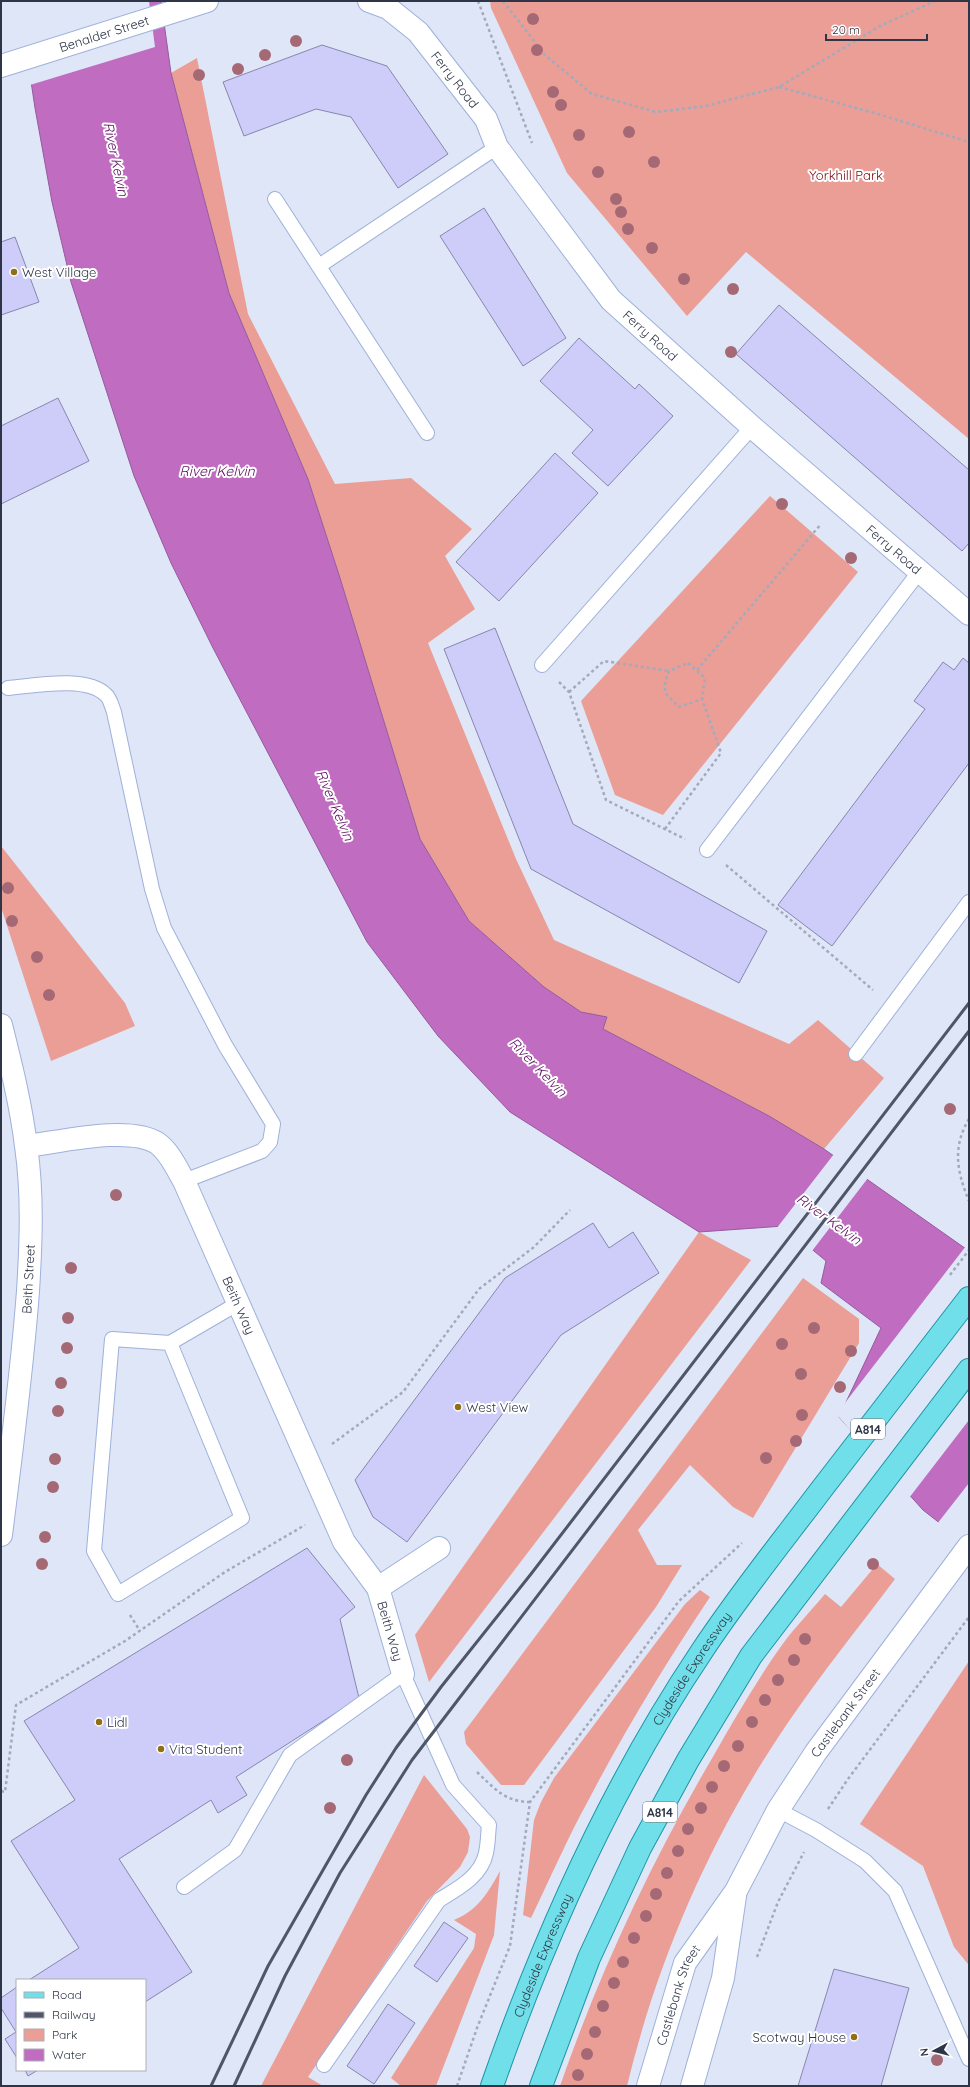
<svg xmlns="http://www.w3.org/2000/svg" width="970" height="2087" viewBox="0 0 970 2087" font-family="Quicksand,sans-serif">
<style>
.green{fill:#ea9e96}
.water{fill:#bf6cc1;stroke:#945c9c}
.pier{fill:#dee6f7}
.building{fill:#cecdf9;stroke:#8886af}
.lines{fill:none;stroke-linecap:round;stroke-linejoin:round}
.lane-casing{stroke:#9fb1da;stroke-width:16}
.street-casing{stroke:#9fb1da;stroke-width:24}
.secondary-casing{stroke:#9fb1da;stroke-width:24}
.primary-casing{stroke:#1c95a7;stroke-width:24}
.path{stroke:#a2aabb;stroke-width:2.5;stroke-dasharray:3 3;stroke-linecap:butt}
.lane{stroke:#fff;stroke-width:14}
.street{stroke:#fff;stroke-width:22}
.secondary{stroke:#fff;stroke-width:22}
.primary{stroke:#71dfe9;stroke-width:22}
.rail{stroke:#4e5667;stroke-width:3}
.tree{fill:#a56976}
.poi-dot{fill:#917015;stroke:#fff;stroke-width:1.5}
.labels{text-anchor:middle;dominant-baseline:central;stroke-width:4;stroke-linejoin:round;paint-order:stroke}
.shield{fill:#fff;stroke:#6d727e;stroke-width:1}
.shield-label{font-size:12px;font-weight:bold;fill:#2e3546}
.street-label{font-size:13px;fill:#2e3546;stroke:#fff}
.park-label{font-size:13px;fill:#77030c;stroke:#fff}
.poi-label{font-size:13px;fill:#2e3546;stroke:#fff;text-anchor:start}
.water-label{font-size:14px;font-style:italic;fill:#5c0e60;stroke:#fff}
</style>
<rect width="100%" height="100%" fill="#dee6f7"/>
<g class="green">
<polygon points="490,1 969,1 969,439 746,252 687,316 567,173 491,8"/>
<polygon points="197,58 248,314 335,484 411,478 472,529 445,556 475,609 428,643 516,859 554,940 789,1044 818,1020 884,1078 824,1149 769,1116 603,1029 607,1017 581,1012 544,987 469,921 420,839 340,578 308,479 229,293 171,73"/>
<polygon points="770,496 858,572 663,815 615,795 581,701"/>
<polygon points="1,846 125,1003 135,1026 51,1061 1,907"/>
<polygon points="699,1232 751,1260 429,1682 415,1635"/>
<polygon points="803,1278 859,1319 859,1343 753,1518 733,1507 690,1465 638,1530 657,1565 682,1565 656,1607 524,1785 501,1785 466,1744 464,1732"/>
<path d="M877,1564L895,1579C859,1627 821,1674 787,1724C713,1833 658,1957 627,2086H560C600,1971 652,1860 714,1755C735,1718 757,1680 782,1645C795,1627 811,1611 825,1594L841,1607Z"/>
<path d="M700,1590L710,1597C666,1663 625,1730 588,1801C567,1839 550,1879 531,1918L523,1915L534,1820L541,1802L554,1778L685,1604Z"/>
<polygon points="969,1661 969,1963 968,1964 954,1947 923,1866 860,1824"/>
<polygon points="424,1775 467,1829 470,1837 468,1852 460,1867 427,1901 308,2077 323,2086 261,2086"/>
<path d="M500,1871L494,1935L436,2086H401L391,2078L474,1948L476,1934L454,1920C478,1910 488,1893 500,1871Z"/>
</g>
<polygon class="water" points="19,1 161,1 171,73 229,293 308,479 340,578 420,839 469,921 544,987 581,1012 607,1017 603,1029 769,1116 824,1149 969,1251 969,1546 923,1510 839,1417 881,1328 821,1283 826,1261 784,1226 699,1232 510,1112 438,1036 367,942 213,648 171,563 134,476 71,282 52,202 35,108"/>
<g class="pier">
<polygon points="22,1 149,1 155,47 30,85 18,2"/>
<polygon points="834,1154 868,1178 812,1251 784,1228 776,1229"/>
<polygon points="966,1246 969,1248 969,1420 909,1498 838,1416 841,1408"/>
<polygon points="969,1483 969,1548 937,1524"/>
</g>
<g class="building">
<polygon points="322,45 387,66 448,154 398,188 351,117 316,109 244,136 223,82"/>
<polygon points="484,208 566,338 523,366 440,236"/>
<polygon points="15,237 39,302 1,315 1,242"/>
<polygon points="779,305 969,470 969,543 962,551 736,354"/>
<polygon points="579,338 635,389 639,384 673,416 608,486 572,453 593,430 540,381"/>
<polygon points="58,398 89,461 1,504 1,426"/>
<polygon points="555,453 598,493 499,601 456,562"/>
<polygon points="495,628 573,824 767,931 739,983 531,869 444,649"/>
<polygon points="963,658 969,663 969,763 832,946 778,905 925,709 914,701 943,662 954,670"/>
<polygon points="593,1223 609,1248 633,1232 659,1273 561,1335 407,1542 373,1517 355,1480 505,1278"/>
<polygon points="307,1548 355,1607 340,1619 359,1698 236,1777 247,1795 218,1813 211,1800 119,1859 192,1972 145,2002 145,1980 29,1980 79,1948 11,1841 75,1800 24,1721"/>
<polygon points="444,1922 468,1938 437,1982 414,1966"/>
<polygon points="834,1969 909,1988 881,2086 798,2086"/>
<polygon points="17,1987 17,2058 5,2039 16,2032 1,2008 1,1998"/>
<polygon points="388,2004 415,2023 374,2084 347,2066"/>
<polygon points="25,2070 38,2070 28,2076"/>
</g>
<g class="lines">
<g class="lane-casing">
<g id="lane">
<polyline points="275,199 427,433"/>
<polyline points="319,266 497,147"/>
<polyline points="542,665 752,427"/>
<path d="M8,688C33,686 87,675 106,695C110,698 112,707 114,712L152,889L164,928L225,1045L273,1124L270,1142L262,1151L184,1181"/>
<polyline points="707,850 919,572"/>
<polyline points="856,1054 969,902"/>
<polyline points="170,1343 112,1339 94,1551 118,1594 242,1518 170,1343 237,1304"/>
<polyline points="778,1810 816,1830 865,1861 895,1891 969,2059"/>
<path d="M184,1887L235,1850L290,1755L403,1674L453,1785L489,1825C488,1834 488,1844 486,1853C481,1877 457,1889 439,1900L324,2065"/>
</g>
</g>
<g class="street-casing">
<g id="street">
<path id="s1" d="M369,1L388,8L418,32L486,119L497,147L611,300L752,427L969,614"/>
<path id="s2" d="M1,66L207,1"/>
<path id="s3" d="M27,1146C60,1142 129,1125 157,1143C169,1151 177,1169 184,1181L344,1542L378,1588L403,1674"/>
<polyline points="378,1588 439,1548"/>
</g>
</g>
<g class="secondary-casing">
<g id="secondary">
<path d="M1,1025C11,1065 21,1105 26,1146C33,1194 31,1243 28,1291C22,1373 11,1454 1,1535"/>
<path id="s4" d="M648,2086L685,1963L736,1891L778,1810L816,1752L969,1546"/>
<polyline points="692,2086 723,1978 735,1896"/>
</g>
</g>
<g class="primary-casing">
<g id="primary">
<path id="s5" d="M492,2086C545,1934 612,1785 702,1651C739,1595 781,1543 821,1490C871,1426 920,1362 969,1298"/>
<polyline points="541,2086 589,1958 640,1848 688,1760 751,1656 969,1370"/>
</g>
</g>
<g class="path">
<polyline points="478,1 532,143"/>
<polyline points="503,1 545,55 592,94 656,112 706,106 779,87 880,26 935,1"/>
<polyline points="779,87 878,114 969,142"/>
<polygon points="688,663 705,678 702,699 679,707 665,693 665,682 669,671"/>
<polyline points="697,670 821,524"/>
<polyline points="559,682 569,692 606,800 685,839"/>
<polyline points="569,692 604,661 669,671"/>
<polyline points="665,829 721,753 702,699"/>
<polyline points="726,865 873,990"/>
<path d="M969,1119C952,1147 957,1172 969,1201"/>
<polyline points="950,1275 969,1250"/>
<polyline points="332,1444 403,1392 479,1289 534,1247 570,1210"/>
<polyline points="130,1615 140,1631"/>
<path d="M477,1772C494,1788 505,1802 530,1802"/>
<polyline points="1,1791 5,1792 16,1705 125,1641 225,1572 305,1525"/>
<polyline points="828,1809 848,1779 969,1617"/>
<polyline points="757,1957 778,1902 804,1852"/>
<polyline points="457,2086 477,2028 510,1946 530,1802 679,1601 742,1543"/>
</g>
<use href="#lane" class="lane"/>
<use href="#street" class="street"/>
<use href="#secondary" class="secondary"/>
<use href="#primary" class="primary"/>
<g class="rail">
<polyline points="211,2086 268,1966 366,1795 396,1748 441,1687 531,1574 969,1003"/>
<polyline points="234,2086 285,1976 340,1873 412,1760 969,1031"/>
</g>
</g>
<g class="tree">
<circle cx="533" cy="19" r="6"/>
<circle cx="296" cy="41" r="6"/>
<circle cx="537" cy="50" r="6"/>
<circle cx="265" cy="55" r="6"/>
<circle cx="238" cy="69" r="6"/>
<circle cx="199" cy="75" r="6"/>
<circle cx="553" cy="92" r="6"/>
<circle cx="561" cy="105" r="6"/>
<circle cx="629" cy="132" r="6"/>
<circle cx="579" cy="135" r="6"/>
<circle cx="654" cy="162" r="6"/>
<circle cx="598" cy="172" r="6"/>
<circle cx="616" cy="199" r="6"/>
<circle cx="621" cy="212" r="6"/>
<circle cx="628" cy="229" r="6"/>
<circle cx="652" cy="248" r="6"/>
<circle cx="684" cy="279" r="6"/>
<circle cx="733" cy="289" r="6"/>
<circle cx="731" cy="352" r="6"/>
<circle cx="782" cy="504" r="6"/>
<circle cx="851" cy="558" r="6"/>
<circle cx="8" cy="888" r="6"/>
<circle cx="12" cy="921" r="6"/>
<circle cx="37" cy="957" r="6"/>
<circle cx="49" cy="995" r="6"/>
<circle cx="950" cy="1109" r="6"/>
<circle cx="116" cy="1195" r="6"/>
<circle cx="71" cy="1268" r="6"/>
<circle cx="68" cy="1318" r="6"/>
<circle cx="814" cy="1328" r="6"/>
<circle cx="782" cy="1344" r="6"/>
<circle cx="67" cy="1348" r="6"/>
<circle cx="851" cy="1351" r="6"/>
<circle cx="801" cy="1374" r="6"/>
<circle cx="61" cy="1383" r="6"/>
<circle cx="840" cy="1387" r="6"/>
<circle cx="58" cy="1411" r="6"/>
<circle cx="802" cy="1415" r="6"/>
<circle cx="796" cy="1441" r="6"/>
<circle cx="766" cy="1458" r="6"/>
<circle cx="55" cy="1459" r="6"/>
<circle cx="53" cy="1487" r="6"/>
<circle cx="45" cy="1537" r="6"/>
<circle cx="42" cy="1564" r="6"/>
<circle cx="873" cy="1564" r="6"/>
<circle cx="805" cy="1639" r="6"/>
<circle cx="794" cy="1660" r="6"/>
<circle cx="778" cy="1680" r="6"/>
<circle cx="765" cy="1700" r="6"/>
<circle cx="752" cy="1722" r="6"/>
<circle cx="738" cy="1746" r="6"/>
<circle cx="347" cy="1760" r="6"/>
<circle cx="724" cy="1766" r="6"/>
<circle cx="712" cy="1787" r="6"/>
<circle cx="330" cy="1808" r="6"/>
<circle cx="701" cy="1808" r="6"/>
<circle cx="688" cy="1829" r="6"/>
<circle cx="678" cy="1851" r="6"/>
<circle cx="667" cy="1873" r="6"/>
<circle cx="656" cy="1894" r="6"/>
<circle cx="646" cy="1916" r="6"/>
<circle cx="634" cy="1938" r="6"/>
<circle cx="623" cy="1962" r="6"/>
<circle cx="614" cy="1983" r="6"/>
<circle cx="603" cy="2006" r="6"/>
<circle cx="595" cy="2032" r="6"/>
<circle cx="587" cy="2054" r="6"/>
<circle cx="937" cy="2060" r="6"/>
<circle cx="578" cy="2075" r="6"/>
</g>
<g class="poi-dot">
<circle cx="14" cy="272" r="4"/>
<circle cx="458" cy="1407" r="4"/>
<circle cx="99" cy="1722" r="4"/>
<circle cx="161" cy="1749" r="4"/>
<circle cx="854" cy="2037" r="4"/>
</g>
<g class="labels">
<g class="shield">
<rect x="851" y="1419" width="34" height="20" rx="3"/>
<rect x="643" y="1802" width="34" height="20" rx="3"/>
</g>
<g class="shield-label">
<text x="868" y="1429">A814</text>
<text x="660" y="1812">A814</text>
</g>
<g class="street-label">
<text stroke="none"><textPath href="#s2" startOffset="108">Benalder Street</textPath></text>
<text stroke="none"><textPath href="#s1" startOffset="119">Ferry Road</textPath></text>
<text stroke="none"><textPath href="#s1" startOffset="443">Ferry Road</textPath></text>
<text stroke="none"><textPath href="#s1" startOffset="767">Ferry Road</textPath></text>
<text transform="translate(28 1279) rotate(-87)">Beith Street</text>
<text stroke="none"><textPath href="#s3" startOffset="315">Beith Way</textPath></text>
<text stroke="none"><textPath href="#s3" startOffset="676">Beith Way</textPath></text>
<text stroke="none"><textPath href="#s5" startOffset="464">Clydeside Expressway</textPath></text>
<text stroke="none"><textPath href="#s4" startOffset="426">Castlebank Street</textPath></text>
<text stroke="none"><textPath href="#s5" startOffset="140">Clydeside Expressway</textPath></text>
<text stroke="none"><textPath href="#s4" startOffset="96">Castlebank Street</textPath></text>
</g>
<g class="park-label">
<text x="846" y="175">Yorkhill Park</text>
</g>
<g class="poi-label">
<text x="22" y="272">West Village</text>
<text x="466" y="1407">West View</text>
<text x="107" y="1722">Lidl</text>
<text x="169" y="1749">Vita Student</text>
<text x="846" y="2037" text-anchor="end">Scotway House</text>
</g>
<g class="water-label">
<text transform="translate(116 159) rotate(78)">River Kelvin</text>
<text x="217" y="471">River Kelvin</text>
<text transform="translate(335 805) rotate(67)">River Kelvin</text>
<text transform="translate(538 1067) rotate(46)">River Kelvin</text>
<text transform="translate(829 1219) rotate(36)">River Kelvin</text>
</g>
</g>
<rect width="970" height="2087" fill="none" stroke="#2e3546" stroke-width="4"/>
<rect x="16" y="1979" width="130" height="92" fill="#ffffff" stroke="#abaeb5"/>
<rect x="24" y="1992" width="20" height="6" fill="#71dfe9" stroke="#abaeb5"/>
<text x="52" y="1999" font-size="12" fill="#2e3546">Road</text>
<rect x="24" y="2012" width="20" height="6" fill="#4e5667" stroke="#abaeb5"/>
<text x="52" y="2019" font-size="12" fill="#2e3546">Railway</text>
<rect x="24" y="2029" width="20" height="12" fill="#ea9e96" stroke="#abaeb5"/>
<text x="52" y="2039" font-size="12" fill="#2e3546">Park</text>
<rect x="24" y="2049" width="20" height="12" fill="#bf6cc1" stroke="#abaeb5"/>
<text x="52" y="2059" font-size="12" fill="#2e3546">Water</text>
<g transform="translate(934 2051) rotate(263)" stroke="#ffffff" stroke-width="3" paint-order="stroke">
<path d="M0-3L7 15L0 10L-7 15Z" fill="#2e3546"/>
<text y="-6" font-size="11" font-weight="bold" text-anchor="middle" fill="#2e3546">N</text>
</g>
<path d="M826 34v6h101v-6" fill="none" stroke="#2e3546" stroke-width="2"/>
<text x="832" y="34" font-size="12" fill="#2e3546" stroke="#ffffff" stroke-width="3" paint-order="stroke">20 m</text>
</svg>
